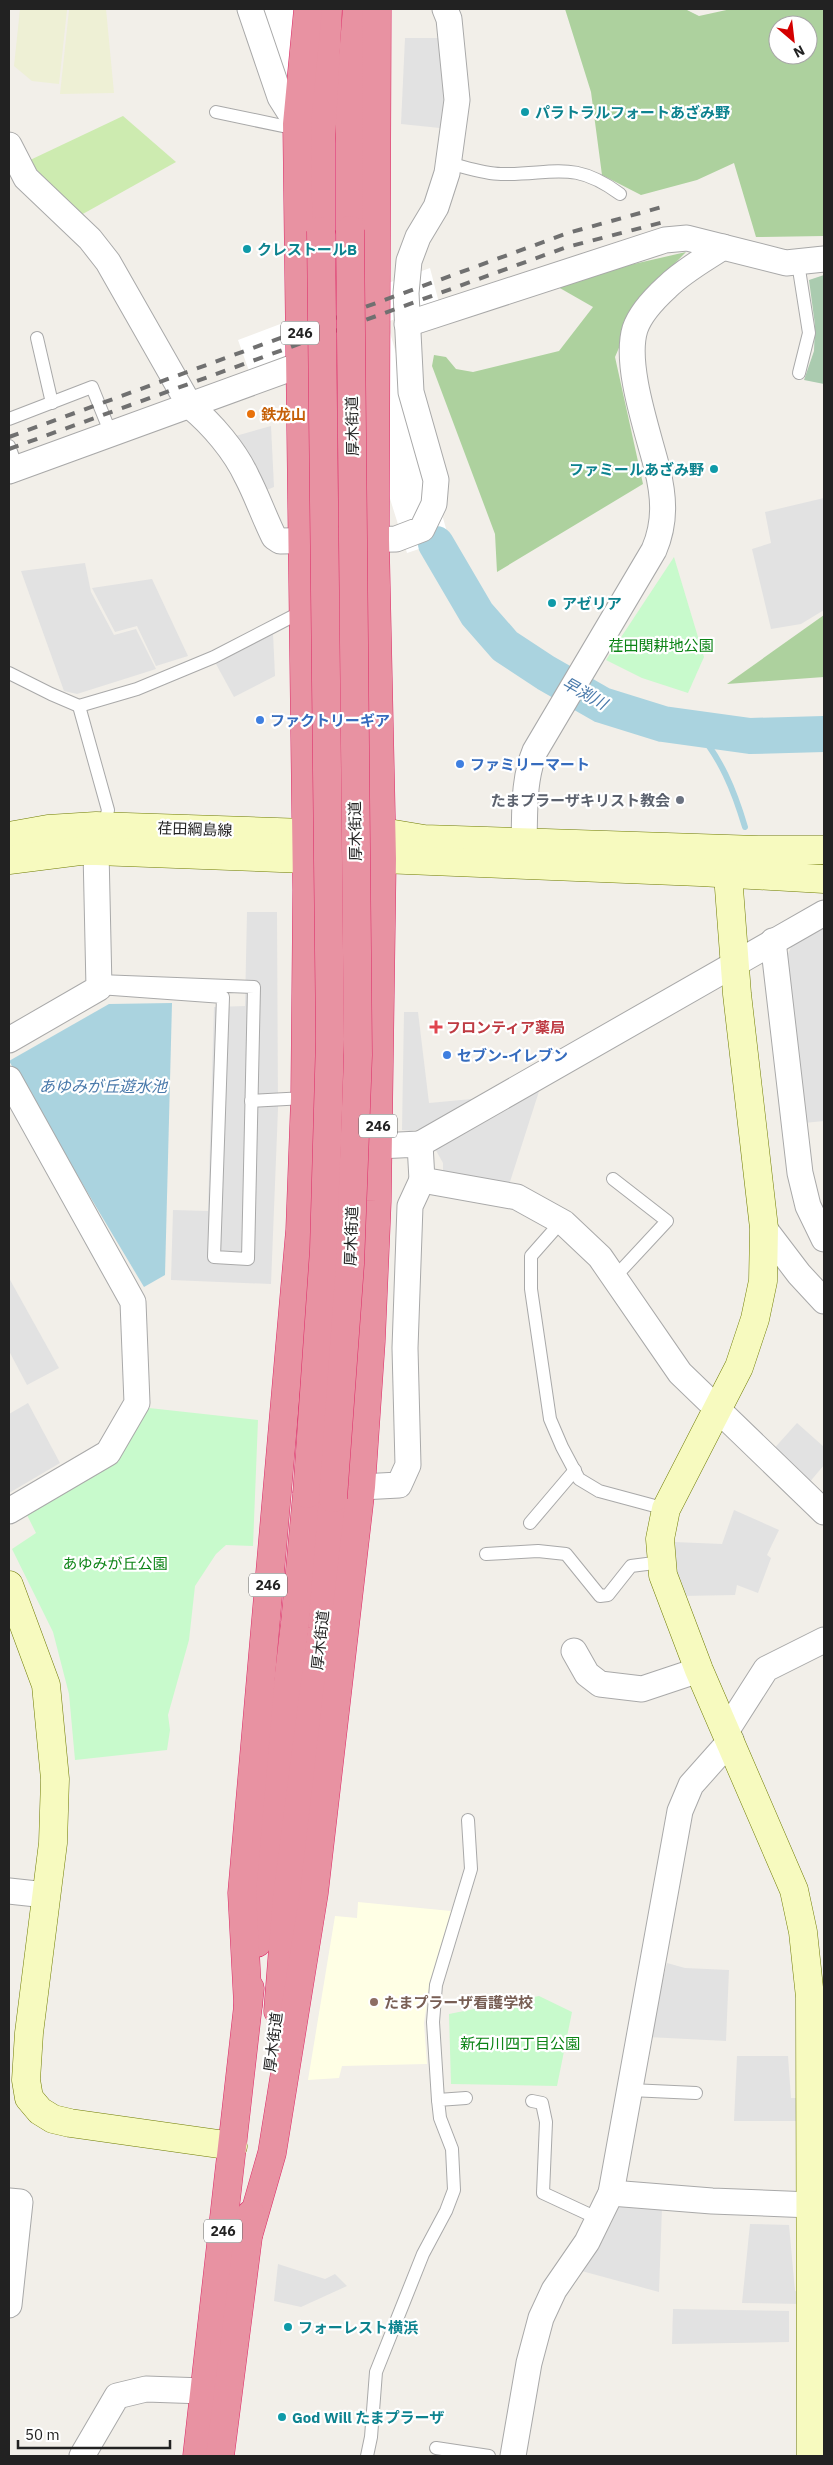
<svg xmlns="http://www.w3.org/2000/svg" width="833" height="2465" viewBox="0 0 833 2465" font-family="'IBM Plex Sans','Noto Sans JP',sans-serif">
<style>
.education{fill:#ffffe5}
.farmland{fill:#eef0d5}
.grass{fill:#cdebb0}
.forest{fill:#add19e;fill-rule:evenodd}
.cemetery{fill:#aacbaf}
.park{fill:#c8facc}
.parking{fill:#e2e2e2}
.water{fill:#aad3df}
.pier{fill:#fff}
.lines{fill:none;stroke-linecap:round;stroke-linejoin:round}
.stream{stroke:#aad3df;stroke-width:6}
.river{stroke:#aad3df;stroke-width:36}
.lane-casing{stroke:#a9a9a9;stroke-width:14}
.street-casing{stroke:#a9a9a9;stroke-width:27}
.secondary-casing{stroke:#707d05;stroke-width:29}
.highway-casing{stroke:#dc2a67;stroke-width:29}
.lane{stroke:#fff;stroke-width:12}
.street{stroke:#fff;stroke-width:25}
.secondary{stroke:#f7fabf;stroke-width:28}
.highway{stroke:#e892a2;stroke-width:28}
.rail{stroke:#707070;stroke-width:4;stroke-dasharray:10 10;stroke-linecap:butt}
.highway-bridge-casing{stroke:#dc2a67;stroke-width:29;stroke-linecap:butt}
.highway-bridge{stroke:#e892a2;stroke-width:28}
.culture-dot{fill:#0f9aa8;stroke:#fff;stroke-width:2}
.food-dot{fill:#e8710a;stroke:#fff;stroke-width:2}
.shop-dot{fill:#3f7fe0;stroke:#fff;stroke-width:2}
.worship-dot{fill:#6b7280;stroke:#fff;stroke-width:2}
.health-dot{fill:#e0444e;stroke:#fff;stroke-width:2}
.education-dot{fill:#8d6e63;stroke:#fff;stroke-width:2}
.labels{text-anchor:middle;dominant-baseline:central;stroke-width:4.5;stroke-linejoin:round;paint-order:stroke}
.shield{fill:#fff;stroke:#646464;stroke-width:1}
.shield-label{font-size:14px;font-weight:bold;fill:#222}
.culture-label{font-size:15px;font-weight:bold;fill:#0d838f;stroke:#fff;text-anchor:start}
.food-label{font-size:15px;font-weight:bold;fill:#c56008;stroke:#fff;text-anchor:start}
.street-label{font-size:15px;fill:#222;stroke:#fff}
.park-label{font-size:15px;fill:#0c8416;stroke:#fff}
.shop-label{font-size:15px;font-weight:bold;fill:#366cbe;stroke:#fff;text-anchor:start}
.worship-label{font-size:15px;font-weight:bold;fill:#5b616d;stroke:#fff;text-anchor:end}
.health-label{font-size:15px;font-weight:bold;fill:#be3a42;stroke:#fff;text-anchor:start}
.education-label{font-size:15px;font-weight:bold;fill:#785e54;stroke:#fff;text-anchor:start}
.water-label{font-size:16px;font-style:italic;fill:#4a7aab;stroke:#fff}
</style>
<rect width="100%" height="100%" fill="#f2efe9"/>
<polygon class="education" points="358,1902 451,1911 430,1981 424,2023 427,2064 342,2066 339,2078 308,2080 335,1916 357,1918"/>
<g class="farmland">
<polygon points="20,9 67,10 59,84 32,81 14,66"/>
<polygon points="106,9 114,93 60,94 69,10"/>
</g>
<polygon class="grass" points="123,116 176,162 81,215 28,161"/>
<g class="forest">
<path d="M565,9H685L699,16L731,9H824V236L756,237L734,163L697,180L641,195L602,175L591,92ZM778,25H808V55H778Z"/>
<polygon points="686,252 640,299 615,357 643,484 497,572 495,534 432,366 434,355 446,357 456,369 473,372 559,351 593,307 551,283"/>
<polygon points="824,615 824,677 727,684"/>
</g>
<polygon class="cemetery" points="824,275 824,384 804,380 814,351 815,325 809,280"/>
<g class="park">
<polygon points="674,557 704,657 688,693 642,678 606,660"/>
<polygon points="149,1408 258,1420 253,1546 226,1545 216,1554 195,1586 189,1640 168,1715 170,1730 167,1750 75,1760 69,1694 53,1632 12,1549 36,1533 26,1513 118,1460"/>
<polygon points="539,1996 572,2012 557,2086 451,2084 449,2014"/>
</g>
<g class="parking">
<polygon points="405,38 441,38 446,86 440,128 401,124"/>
<polygon points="271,426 274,487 264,491 232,437"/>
<polygon points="824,498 824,610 801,624 771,629 752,549 771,543 765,512"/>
<polygon points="85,563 91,592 114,635 136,629 156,669 77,694 64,691 21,571"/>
<polygon points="152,579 188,656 156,666 137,626 115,632 92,588"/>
<polygon points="273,633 275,676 234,697 216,664"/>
<polygon points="247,912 277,912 278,1109 271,1284 171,1280 173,1210 208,1211 214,1007 245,1006"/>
<polygon points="824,925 824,1121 804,1123 787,956 794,941"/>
<polygon points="404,1012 418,1012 429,1103 472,1099 425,1128 411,1131 402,1130"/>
<polygon points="542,1082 508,1188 443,1177 443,1163 433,1145"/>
<polygon points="9,1278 59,1368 27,1385 9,1351"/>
<polygon points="28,1403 60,1463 9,1493 9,1414"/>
<polygon points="797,1423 824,1447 824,1465 808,1484 771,1452"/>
<polygon points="734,1510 779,1530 767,1555 771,1558 758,1593 737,1585 735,1595 681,1596 673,1572 674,1542 722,1544"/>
<polygon points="667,1963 685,1968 729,1970 726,2041 648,2037"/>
<polygon points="737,2056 788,2056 791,2098 800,2098 800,2121 734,2121"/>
<polygon points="628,2203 662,2207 659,2292 578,2270 611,2224 617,2208"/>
<polygon points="750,2224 789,2225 795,2291 801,2292 801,2304 742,2303"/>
<polygon points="278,2264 325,2279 335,2274 347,2286 301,2307 274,2301"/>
<polygon points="673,2309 789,2311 789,2342 672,2344"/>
</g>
<polygon class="water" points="172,1003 165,1275 144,1287 9,1061 109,1004"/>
<polygon class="pier" points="251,9 299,9 377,287 430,268 439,303 387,322 449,539 407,553 376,454 343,337 249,371 238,340 333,304"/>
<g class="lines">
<path class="stream" d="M695,728C721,758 734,790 745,827"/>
<polyline class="river" points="436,544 477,614 505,646 546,673 602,705 663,724 750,736 824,734"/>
<g class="lane-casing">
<g id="lane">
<polyline points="216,112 297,129"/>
<path d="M448,163C465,167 484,174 501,174C553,175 573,159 620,194"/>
<polyline points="798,263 809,333 799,373"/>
<polyline points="37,338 52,403"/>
<polyline points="9,419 92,387 111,434"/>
<polyline points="9,446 17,468"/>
<polyline points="9,673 51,694 79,706 137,689 214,657 303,611"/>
<polyline points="79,706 108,810 104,826"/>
<polyline points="99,981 254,987 248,1259 214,1257 223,997 99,988"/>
<polyline points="251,1101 305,1098"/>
<polyline points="613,1179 667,1221 614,1278"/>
<polyline points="561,1222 531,1256 531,1289 550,1419 562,1447 579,1479 599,1491 666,1509"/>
<polyline points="530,1523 575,1470"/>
<polyline points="486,1554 538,1551 566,1554 600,1596 608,1595 631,1566 662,1562"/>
<polyline points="630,2090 696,2093"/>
<polyline points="438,2100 433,2022 436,1985 471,1869 468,1820"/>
<polyline points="532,2101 542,2103 546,2122 543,2193 599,2219"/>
<polyline points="436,2448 489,2456"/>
<polyline points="367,2456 371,2437 376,2372 423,2254 446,2211 454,2190 452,2149 440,2118 438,2100 466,2098"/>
</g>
</g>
<g class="street-casing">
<g id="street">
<polyline points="250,9 280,97 297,124"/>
<path d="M9,145L26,178L90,239L108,262L190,406C212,424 235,451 247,477C257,496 264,517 274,537L280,541L396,539L422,529L434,504L436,480L411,392L406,293L409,261L418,237L436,207L447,173L457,100L449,19L445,9"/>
<polyline points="407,324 665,240 687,238 786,263 824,259"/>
<polyline points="9,471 300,365"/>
<path d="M524,842C525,812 523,780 535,751L654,550C666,522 664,496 657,468C648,432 624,365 635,329C640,314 655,298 667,287C683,271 705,259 723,247"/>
<polyline points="773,941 800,1173 808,1206 824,1239"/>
<polyline points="9,1040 99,988 96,851 102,833"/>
<polyline points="9,1079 133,1302 137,1403 108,1453 9,1511"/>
<polyline points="420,1144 824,913"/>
<polyline points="378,1146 420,1144 422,1180 517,1197 564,1223 600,1257 680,1373 824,1512"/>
<polyline points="764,1228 799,1274 824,1301"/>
<polyline points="361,1487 399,1485 408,1465 405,1348 410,1206 422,1180"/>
<polyline points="574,1651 587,1674 600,1684 642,1689 699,1670"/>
<polyline points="727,1730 766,1669 824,1640"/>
<polyline points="9,1891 46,1895"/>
<polyline points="611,2193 712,2201 811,2205"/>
<polyline points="9,2201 20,2202 9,2305"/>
<polyline points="82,2456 117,2396 146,2389 204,2391"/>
<polyline points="513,2456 529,2363 541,2318 554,2290 587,2242 611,2193 680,1811 691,1785 731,1740"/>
</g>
</g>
<g class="secondary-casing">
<g id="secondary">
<polyline points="9,836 48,829 96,826 306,833 382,832 424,839 758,850 824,850"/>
<polyline points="9,860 80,851 96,851 306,859 382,859 700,872 824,879"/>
<polyline points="728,875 737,994 764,1228 763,1281 755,1319 739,1367 666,1509 660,1539 663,1575 699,1670 794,1890 803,1932 810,1997 811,2456"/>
<polyline points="9,1585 46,1685 55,1779 53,1843 29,2033 26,2080 29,2098 40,2111 53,2119 70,2123 233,2146"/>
</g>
</g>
<g class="highway-casing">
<g id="highway">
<polyline points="350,230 350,91 357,9"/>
<polyline points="321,231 321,143 328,9"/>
<polyline points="257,1943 295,1623 307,1494"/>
<polyline points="248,2005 242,1893 300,1230 305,1098 307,890 297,124 308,9"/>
<polyline points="278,2011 287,1897 322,1629 333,1498"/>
<polyline points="249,2233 272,2153 314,1893 361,1487 371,1341 377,1201 382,859 375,540 377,9"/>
<polyline points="197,2456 250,1988"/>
<polyline points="220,2456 251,2214"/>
</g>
</g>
<use href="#lane" class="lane"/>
<use href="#street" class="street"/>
<use href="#secondary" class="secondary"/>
<use href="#highway" class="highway"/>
<g class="rail">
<polyline points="9,437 568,233 662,207"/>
<polyline points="9,449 567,247 668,221"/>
</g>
<g class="highway-bridge-casing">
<g id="highway-bridge">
<polyline points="307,1494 324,1250 330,1039 321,231"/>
<polyline points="333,1498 350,1264 358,1055 350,230"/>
</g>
</g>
<use href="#highway-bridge" class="highway-bridge"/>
</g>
<g class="culture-dot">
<circle cx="525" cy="112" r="5"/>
<circle cx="247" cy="249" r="5"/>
<circle cx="714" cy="469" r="5"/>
<circle cx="552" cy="603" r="5"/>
<circle cx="288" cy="2327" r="5"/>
<circle cx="282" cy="2417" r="5"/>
</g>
<circle class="food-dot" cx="251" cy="414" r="5"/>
<g class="shop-dot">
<circle cx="260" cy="720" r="5"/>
<circle cx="460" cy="764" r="5"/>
<circle cx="447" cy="1055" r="5"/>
</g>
<circle class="worship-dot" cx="680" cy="800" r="5"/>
<path class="health-dot" d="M433.5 1019.5h5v5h5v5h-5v5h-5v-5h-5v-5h5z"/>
<circle class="education-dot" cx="374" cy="2002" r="5"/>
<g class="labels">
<g class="shield">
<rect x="281" y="321.5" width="38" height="23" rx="4"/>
<rect x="359" y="1114.5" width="38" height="23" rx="4"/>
<rect x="249" y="1573.5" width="38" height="23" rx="4"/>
<rect x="204" y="2219.5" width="38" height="23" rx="4"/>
</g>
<g class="shield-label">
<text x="300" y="333">246</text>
<text x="378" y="1126">246</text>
<text x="268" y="1585">246</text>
<text x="223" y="2231">246</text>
</g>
<g class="culture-label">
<text x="535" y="112">パラトラルフォートあざみ野</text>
<text x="257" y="249">クレストールB</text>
<text x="704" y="469" text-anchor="end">ファミールあざみ野</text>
<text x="562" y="603">アゼリア</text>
<text x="298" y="2327">フォーレスト横浜</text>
<text x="292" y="2417">God Will たまプラーザ</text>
</g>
<g class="food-label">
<text x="261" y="414">鉄龙山</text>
</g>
<g class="street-label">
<text transform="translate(352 426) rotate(-91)">厚木街道</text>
<text transform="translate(195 829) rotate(2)">荏田綱島線</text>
<text transform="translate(355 831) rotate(-91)">厚木街道</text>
<text transform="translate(351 1236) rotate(-88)">厚木街道</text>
<text transform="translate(320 1640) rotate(-84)">厚木街道</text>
<text transform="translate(273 2042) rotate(-83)">厚木街道</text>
</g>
<g class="park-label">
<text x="661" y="645">荏田関耕地公園</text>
<text x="115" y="1563">あゆみが丘公園</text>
<text x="520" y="2043">新石川四丁目公園</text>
</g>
<g class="shop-label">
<text x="270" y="720">ファクトリーギア</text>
<text x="470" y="764">ファミリーマート</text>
<text x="457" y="1055">セブン-イレブン</text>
</g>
<g class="worship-label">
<text x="670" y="800">たまプラーザキリスト教会</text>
</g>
<g class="health-label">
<text x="446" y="1027">フロンティア薬局</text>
</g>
<g class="education-label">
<text x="384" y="2002">たまプラーザ看護学校</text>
</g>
<g class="water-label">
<text transform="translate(585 693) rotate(29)">早渕川</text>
<text x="103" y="1086">あゆみが丘遊水池</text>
</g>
</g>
<rect width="833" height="2465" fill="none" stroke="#222222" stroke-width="20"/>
<g transform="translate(793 40) rotate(152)"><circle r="24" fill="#ffffff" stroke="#a7a7a7"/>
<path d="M0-4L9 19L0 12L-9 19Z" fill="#d40000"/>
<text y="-8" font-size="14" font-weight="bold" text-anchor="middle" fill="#222222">N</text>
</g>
<path d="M18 2440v8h152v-8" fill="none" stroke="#222222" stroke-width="2.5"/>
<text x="25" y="2440" font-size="15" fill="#222222" stroke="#ffffff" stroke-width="4" paint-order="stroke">50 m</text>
</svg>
